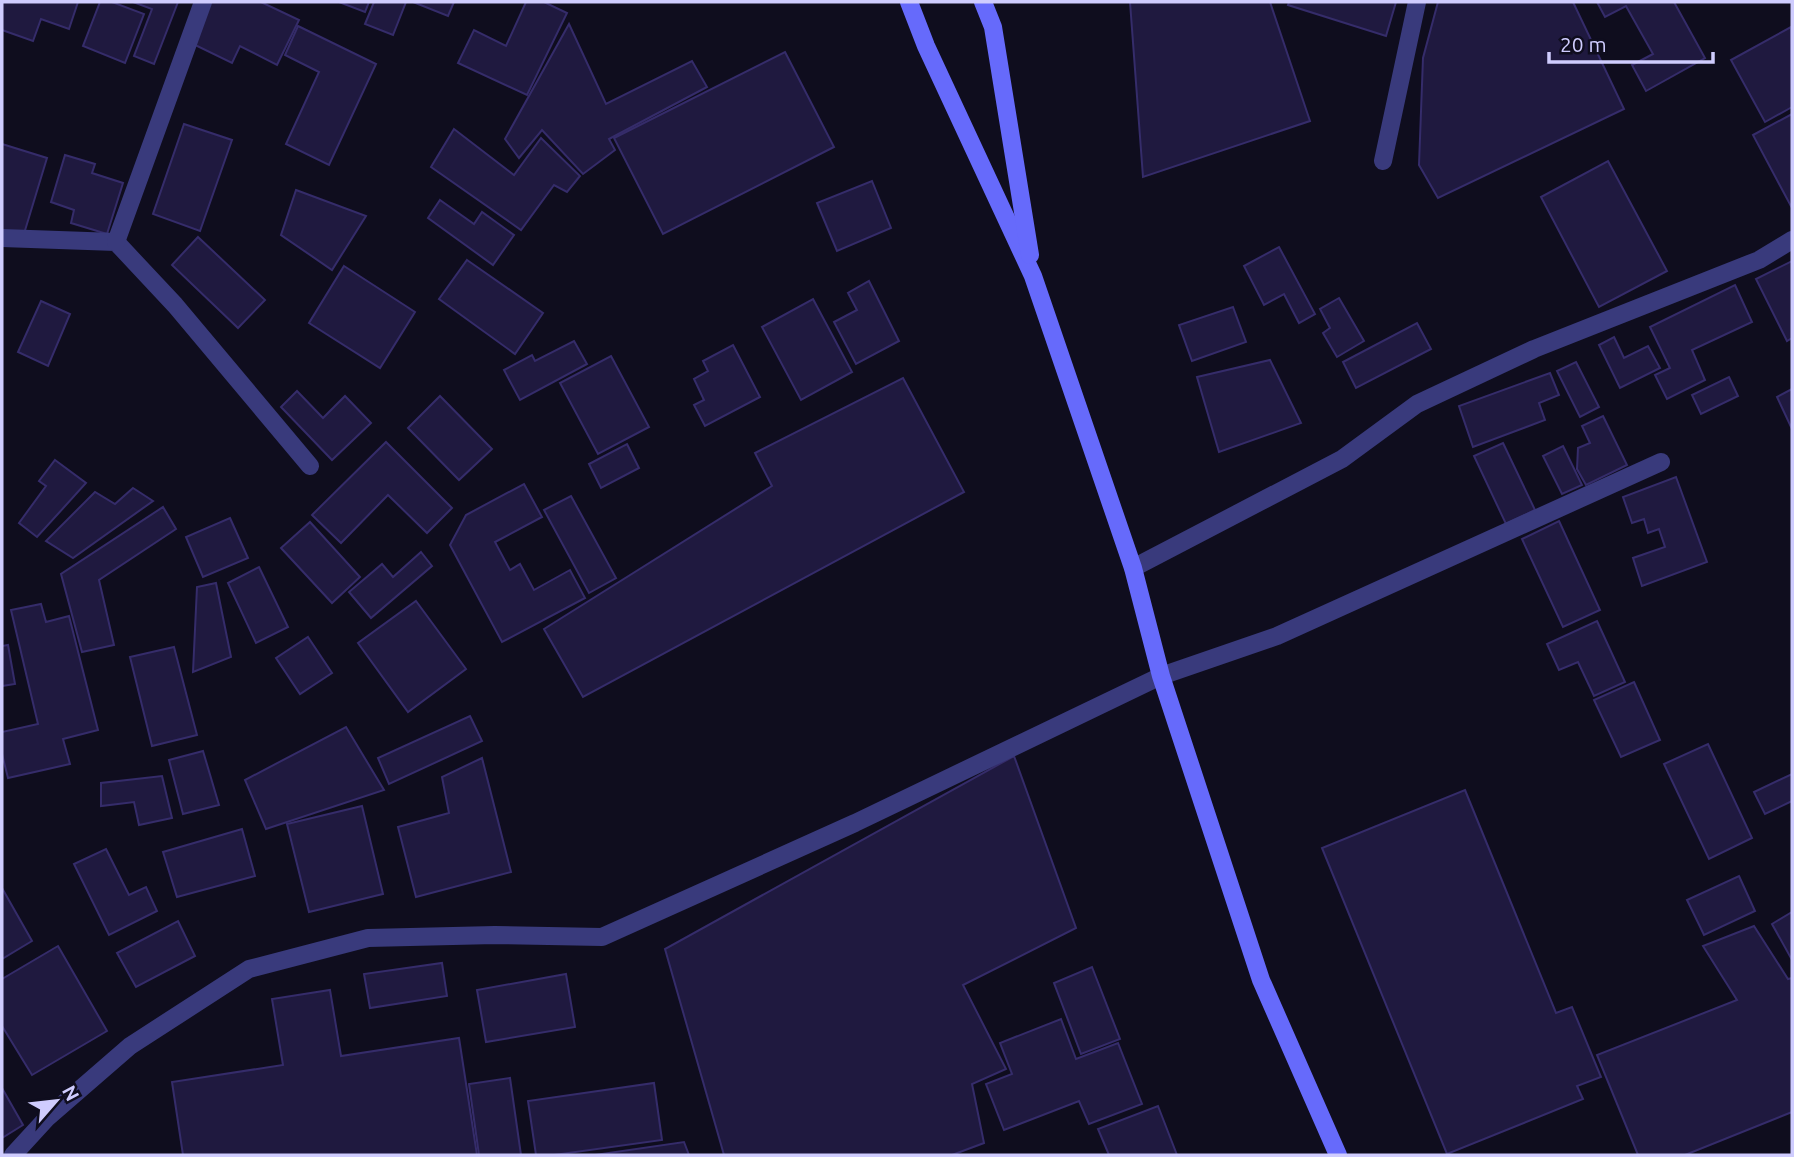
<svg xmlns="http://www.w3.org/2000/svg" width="1794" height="1157" viewBox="0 0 1794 1157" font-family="Ubuntu,sans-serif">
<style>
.building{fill:#1f193f;stroke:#352c6a;stroke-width:2}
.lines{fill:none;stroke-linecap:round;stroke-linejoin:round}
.minor{stroke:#393a7c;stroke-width:18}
.secondary{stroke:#666afb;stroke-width:18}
</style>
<rect width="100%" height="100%" fill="#0f0d1e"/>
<g class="building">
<polygon points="2,2 78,2 69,29 41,19 33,41 2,30"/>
<polygon points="100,2 112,2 144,14 125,63 83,46"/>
<polygon points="133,2 178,2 154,64 134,56 152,9"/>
<polygon points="211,2 261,2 299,20 277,65 240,46 232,63 191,43"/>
<polygon points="339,2 369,2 365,12"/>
<polygon points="374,2 406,2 393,35 365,24"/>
<polygon points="413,2 454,2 448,16"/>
<polygon points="526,2 544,2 567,13 527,95 458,63 474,30 506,46"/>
<polygon points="1130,2 1270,2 1310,121 1143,177"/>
<polygon points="1289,2 1396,2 1386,36 1288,5"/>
<polygon points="1438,2 1573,2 1624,109 1438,198 1419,165 1423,58"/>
<polygon points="1597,2 1674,2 1705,58 1646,91 1632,65 1653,54 1626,6 1605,17"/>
<polygon points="569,24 606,104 692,61 707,87 609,139 615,150 583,174 542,130 519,158 505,139"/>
<polygon points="298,26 376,64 329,165 286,144 319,72 285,55"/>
<polygon points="1791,27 1792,107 1765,122 1731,60"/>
<polygon points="785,52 834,147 663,234 614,138"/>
<polygon points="1792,114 1792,208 1753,135"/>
<polygon points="184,124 232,140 200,231 153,214"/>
<polygon points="454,129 514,175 541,138 580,176 567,192 554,185 521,230 431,167"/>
<polygon points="2,144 47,158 23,237 2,230"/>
<polygon points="65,155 95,164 92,173 123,183 107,234 71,223 74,210 51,202"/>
<polygon points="1608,161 1667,271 1599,307 1541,197"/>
<polygon points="872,181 891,228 837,251 817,203"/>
<polygon points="296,190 366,216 332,270 281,235"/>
<polygon points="440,200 474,224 482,212 514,235 493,265 428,218"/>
<polygon points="198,237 265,300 238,328 172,265"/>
<polygon points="1279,247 1315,314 1299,323 1284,294 1264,305 1244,266"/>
<polygon points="467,260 543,313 515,354 439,299"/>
<polygon points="1792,261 1792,338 1787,341 1756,279"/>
<polygon points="344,266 415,312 380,368 309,323"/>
<polygon points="869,281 899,341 856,364 834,322 857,310 848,293"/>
<polygon points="1735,285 1752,322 1692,350 1705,380 1667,399 1655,375 1670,368 1650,327"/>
<polygon points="1339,298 1364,341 1337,357 1323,333 1330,328 1320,309"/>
<polygon points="813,299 852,372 801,400 762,327"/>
<polygon points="41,301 70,314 48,366 18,352"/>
<polygon points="1233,307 1246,342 1192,361 1179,325"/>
<polygon points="1417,323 1431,349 1356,388 1343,362"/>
<polygon points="1614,337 1624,358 1648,346 1660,368 1620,388 1599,345"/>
<polygon points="574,341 587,364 520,400 504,370 532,355 535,361"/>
<polygon points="733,345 760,397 705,426 694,405 704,400 694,379 708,371 703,361"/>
<polygon points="611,356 649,427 598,454 560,383"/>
<polygon points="1270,360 1301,423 1219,452 1197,377"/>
<polygon points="1576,362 1599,407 1580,417 1557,371"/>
<polygon points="1550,373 1559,395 1539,403 1545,420 1473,447 1459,406"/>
<polygon points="1729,377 1738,396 1701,414 1692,395"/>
<polygon points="903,378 964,492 583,697 544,629 772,486 755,453"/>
<polygon points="1792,389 1792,429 1777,397"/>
<polygon points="297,391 323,418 345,396 371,423 332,460 281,407"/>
<polygon points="440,396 492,449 459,480 408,428"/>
<polygon points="1603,416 1627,465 1586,485 1577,469 1578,448 1590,443 1582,426"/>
<polygon points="386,442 452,508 427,533 388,495 341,543 312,515"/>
<polygon points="1503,443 1535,510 1506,524 1474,456"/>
<polygon points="627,444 639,468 601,488 589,464"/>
<polygon points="1563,446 1582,485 1562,494 1543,456"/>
<polygon points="55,460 86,483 37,537 19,523 46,486 39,481"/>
<polygon points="1676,477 1707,562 1642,586 1633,558 1665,547 1659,529 1648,533 1644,519 1632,523 1623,497"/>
<polygon points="524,484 542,517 495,542 510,570 520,564 534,590 570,570 585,598 502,642 450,545 466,515"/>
<polygon points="133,488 153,501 73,558 46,541 95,492 115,504"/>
<polygon points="571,496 616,578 589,593 544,510"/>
<polygon points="163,507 176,529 99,580 114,645 82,652 61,574"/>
<polygon points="230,518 248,558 203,577 186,537"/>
<polygon points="1559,521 1600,610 1563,627 1522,539"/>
<polygon points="310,522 360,577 332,603 281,548"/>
<polygon points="421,552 432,566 371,618 349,592 382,564 393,577"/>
<polygon points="259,567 288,627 256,643 228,583"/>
<polygon points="216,583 231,657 193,672 197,587"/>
<polygon points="416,601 466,669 408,712 358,643"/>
<polygon points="41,604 46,622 69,616 98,730 63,739 70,764 8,778 2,754 2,732 38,724 11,610"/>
<polygon points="1597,621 1625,682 1594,696 1578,662 1559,670 1547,644"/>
<polygon points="308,637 332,673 300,694 276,658"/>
<polygon points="8,645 15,684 2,686 2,646"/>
<polygon points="174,647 197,735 152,746 130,657"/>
<polygon points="1634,682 1660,740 1621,757 1594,700"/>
<polygon points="470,716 482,741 389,784 378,758"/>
<polygon points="346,727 384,790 266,829 245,780"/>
<polygon points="1708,744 1752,838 1709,859 1664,764"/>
<polygon points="203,751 219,805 183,814 169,760"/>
<polygon points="1014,756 1076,928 963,985 1006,1069 972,1084 984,1143 952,1155 724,1155 665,949"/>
<polygon points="482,758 511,872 416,897 398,827 449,813 442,777"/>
<polygon points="1792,774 1792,801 1765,814 1754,792"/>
<polygon points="162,776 172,818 139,825 134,802 101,806 101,783"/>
<polygon points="1465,790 1556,1013 1572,1007 1601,1077 1577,1086 1583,1099 1447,1154 1322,848"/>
<polygon points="362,806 383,894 309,912 287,824"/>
<polygon points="242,829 255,876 177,897 163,852"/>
<polygon points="106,849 129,895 146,887 157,911 109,935 74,864"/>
<polygon points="1739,876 1755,911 1704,935 1687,900"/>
<polygon points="2,888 32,941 2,959"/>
<polygon points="1792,912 1792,960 1772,924"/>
<polygon points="178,921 195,956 136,987 117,953"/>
<polygon points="1754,926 1788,979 1792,978 1792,1112 1685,1155 1638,1155 1597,1055 1737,1000 1703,946"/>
<polygon points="58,946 107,1031 32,1075 2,1026 2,979"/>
<polygon points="442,963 447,996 370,1008 364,974"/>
<polygon points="1092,967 1120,1039 1081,1054 1054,983"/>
<polygon points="566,974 575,1027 486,1042 477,990"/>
<polygon points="330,990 341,1056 459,1038 477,1155 183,1155 172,1082 283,1065 272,999"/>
<polygon points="1061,1019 1076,1059 1118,1043 1142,1104 1089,1124 1079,1101 1004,1130 986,1084 1012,1074 1000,1043"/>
<polygon points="510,1078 521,1155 479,1155 469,1084"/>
<polygon points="654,1083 662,1140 554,1155 536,1155 528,1101"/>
<polygon points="2,1088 23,1125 2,1138"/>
<polygon points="1158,1106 1177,1155 1109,1155 1098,1129"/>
<polygon points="684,1142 689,1155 595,1155"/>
</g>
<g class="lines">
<g class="minor">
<polyline points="1383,161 1417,2"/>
<polyline points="2,238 116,242 175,305 310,466"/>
<polyline points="116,242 203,2"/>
<polyline points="1133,568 1342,459 1417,404 1534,349 1759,260 1792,240"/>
<polyline points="13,1155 47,1118 130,1046 249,969 368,938 495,935 602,937 855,823 1161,676 1277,636 1661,462"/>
</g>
<g class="secondary">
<polyline points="909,2 926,46 1033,276 1133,568 1161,676 1261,980 1338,1155"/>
<polyline points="983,2 993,27 1030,255"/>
</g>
</g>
<rect width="1794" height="1157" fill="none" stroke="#cfccfe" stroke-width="7"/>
<g transform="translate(56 1101) rotate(62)" stroke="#0f0d1e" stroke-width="5" paint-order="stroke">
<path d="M0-5L12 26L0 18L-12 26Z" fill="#cfccfe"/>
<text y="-10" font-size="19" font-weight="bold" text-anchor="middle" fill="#cfccfe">N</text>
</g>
<path d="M1549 52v10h164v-10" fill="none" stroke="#cfccfe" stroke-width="3.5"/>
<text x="1560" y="52" font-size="21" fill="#cfccfe" stroke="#0f0d1e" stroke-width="5" paint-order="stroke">20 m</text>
</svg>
